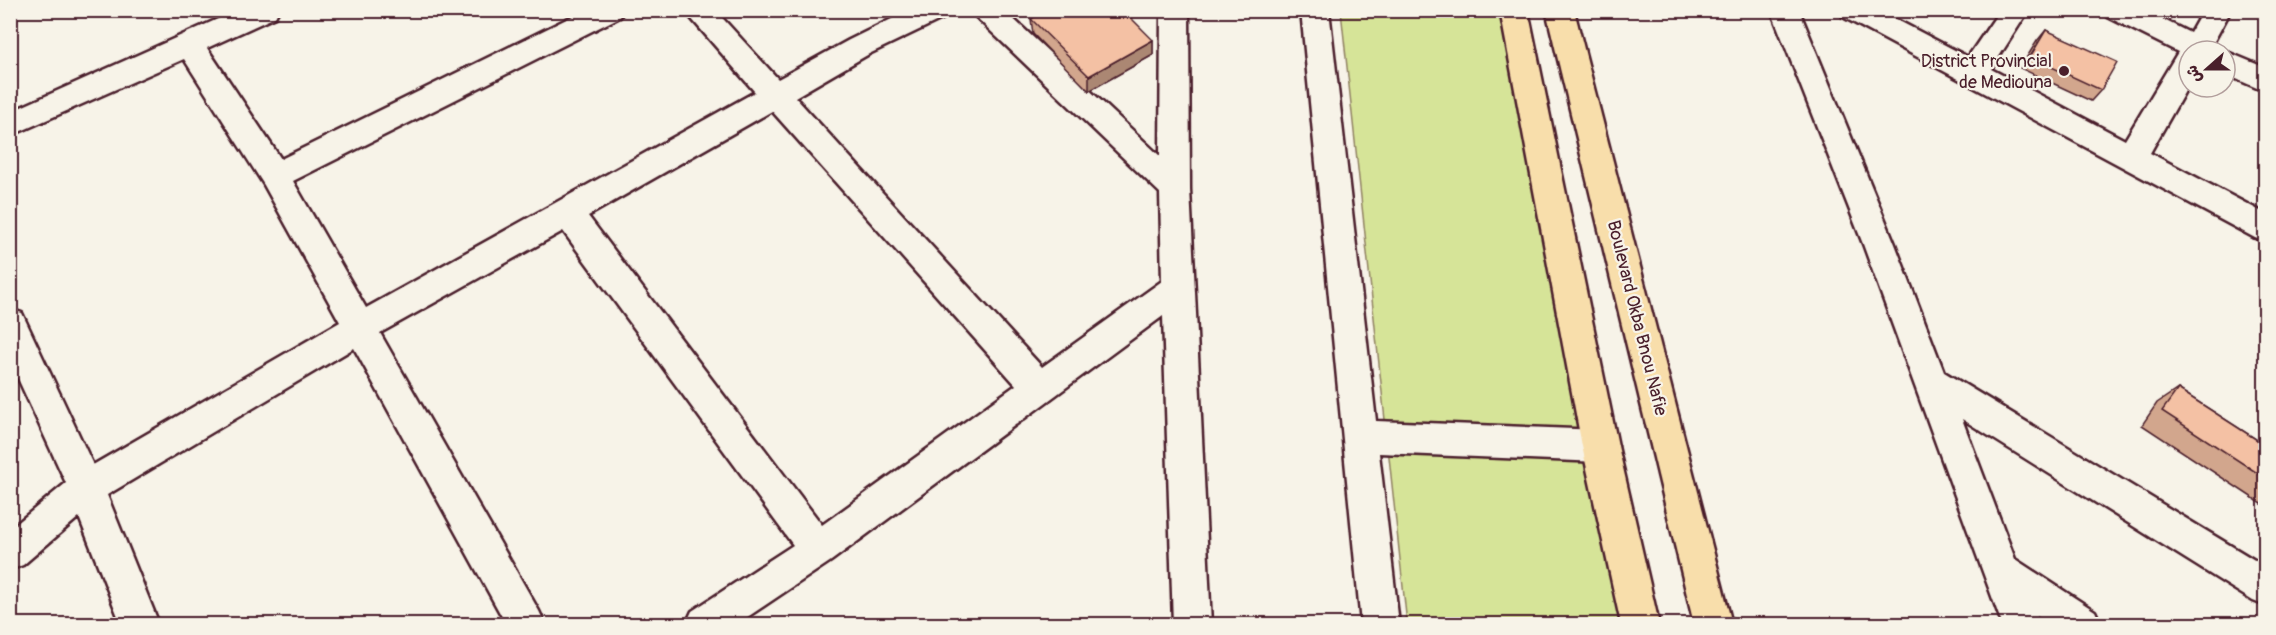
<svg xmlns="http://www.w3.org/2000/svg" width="2276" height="635" viewBox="0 0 2276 635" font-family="Pangolin,'Playpen Sans Arabic',sans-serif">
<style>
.green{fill:#d6e498;stroke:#908262;stroke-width:1.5}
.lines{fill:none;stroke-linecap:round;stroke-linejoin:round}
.minor-casing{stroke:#4a1f2b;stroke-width:5}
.major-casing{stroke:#4a1f2b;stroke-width:5}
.minor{fill:#f7f3e8;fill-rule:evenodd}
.major{fill:#f8deab;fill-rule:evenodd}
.wall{fill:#d2a68d;stroke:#4a1f2b;stroke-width:1.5}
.shaded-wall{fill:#ab8773;stroke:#4a1f2b;stroke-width:1.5}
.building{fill:#f4c1a4;stroke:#4a1f2b;stroke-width:1.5}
.poi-dot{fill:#4a1f2b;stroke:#f7f3e8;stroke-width:2}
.labels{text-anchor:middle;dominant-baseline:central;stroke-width:4.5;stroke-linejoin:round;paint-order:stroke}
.poi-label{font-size:18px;fill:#4a1f2b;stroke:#f7f3e8;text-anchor:end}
.street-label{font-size:18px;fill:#4a1f2b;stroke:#f7f3e8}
</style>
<rect width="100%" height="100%" fill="#f7f3e8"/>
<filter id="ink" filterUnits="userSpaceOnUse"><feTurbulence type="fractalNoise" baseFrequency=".0167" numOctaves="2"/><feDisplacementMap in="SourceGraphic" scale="12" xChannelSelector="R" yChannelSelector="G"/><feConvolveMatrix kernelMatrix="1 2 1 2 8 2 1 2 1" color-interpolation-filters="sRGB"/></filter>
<g filter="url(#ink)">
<polygon class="green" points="1341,11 1504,11 1629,624 1407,624"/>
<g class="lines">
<g class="minor-casing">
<g id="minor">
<path d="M238,10H279L275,17L207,48L281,159L585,10H624L620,17L293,181L366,308L755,92L684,10H715L778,79L849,40L910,10H950L946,17L869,54L795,97L1042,367L1162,281L1160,193L976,17L972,10H1004L1160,156L1161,10H1189L1190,189L1211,624H1173L1163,316L831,561L737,624H686L692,611L793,545L563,231L380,333L539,611L545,624H506L354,348L107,495L159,624H121L79,517L23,565L10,570V529L66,483L10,361V309L22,313L93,465L340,322L264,185L184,59L10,136V112ZM772,111L1016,385L822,525L588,216Z"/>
<polygon points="1301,10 1329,10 1376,421 1600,430 1612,435 1618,446 1612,457 1600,462 1379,453 1399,624 1361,624"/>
<polygon points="1771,10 1799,10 1895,244 1944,372 2266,567 2266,606 2253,601 1962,419 2015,559 2095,611 2101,624 2050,624 2037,616 2040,624 2002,624 1863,244"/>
<polygon points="1839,10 1878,10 1968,57 2000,10 2029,10 1991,69 2125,140 2178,52 2108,17 2104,10 2144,10 2190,33 2203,10 2231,10 2212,45 2215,51 2189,51 2189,84 2150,153 2266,214 2266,242 2255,238 1843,17"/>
<polygon points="2225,51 2266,68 2266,92 2225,74"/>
</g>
</g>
<g class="major-casing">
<g id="major">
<polygon points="1500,10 1528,10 1618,446 1659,624 1621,624 1582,446"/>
<polygon points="1546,10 1574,10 1732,624 1694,624"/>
</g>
</g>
<use href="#minor" class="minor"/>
<use href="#major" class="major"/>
</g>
<g class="wall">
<polygon points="1031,19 1153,40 1153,55 1089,91 1033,34"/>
<polygon points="2046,30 2101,90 2091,101 2020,68 2037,41"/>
<polygon points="2178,389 2265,445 2265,506 2142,425 2157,403"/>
</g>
<polygon class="shaded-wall" points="1153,40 1153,55 1089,91 1089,76"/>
<g class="building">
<polygon points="1046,10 1123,10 1153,40 1089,76 1031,19"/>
<polygon points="2046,30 2117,62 2101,90 2030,57"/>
<polygon points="2178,389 2265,445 2265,478 2162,411"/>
</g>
</g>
<circle class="poi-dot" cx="2064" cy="71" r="6"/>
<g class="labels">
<g class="poi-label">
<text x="2052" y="61">District Provincial<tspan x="2052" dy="21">de Mediouna</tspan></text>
</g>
<g class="street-label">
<text transform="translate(1637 318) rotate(76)">Boulevard Okba Bnou Nafie</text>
</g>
</g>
<rect width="2276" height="635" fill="none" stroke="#f7f3e8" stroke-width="36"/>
<rect x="18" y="18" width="2240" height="599" fill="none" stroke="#4a1f2b" stroke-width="2" filter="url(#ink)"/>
<g transform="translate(2207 69) rotate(249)"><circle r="28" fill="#f7f3e8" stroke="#b29e9c" stroke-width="1.5"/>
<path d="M0-4.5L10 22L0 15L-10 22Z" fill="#4a1f2b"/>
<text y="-9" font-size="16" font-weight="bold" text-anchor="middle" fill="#4a1f2b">ش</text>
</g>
</svg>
